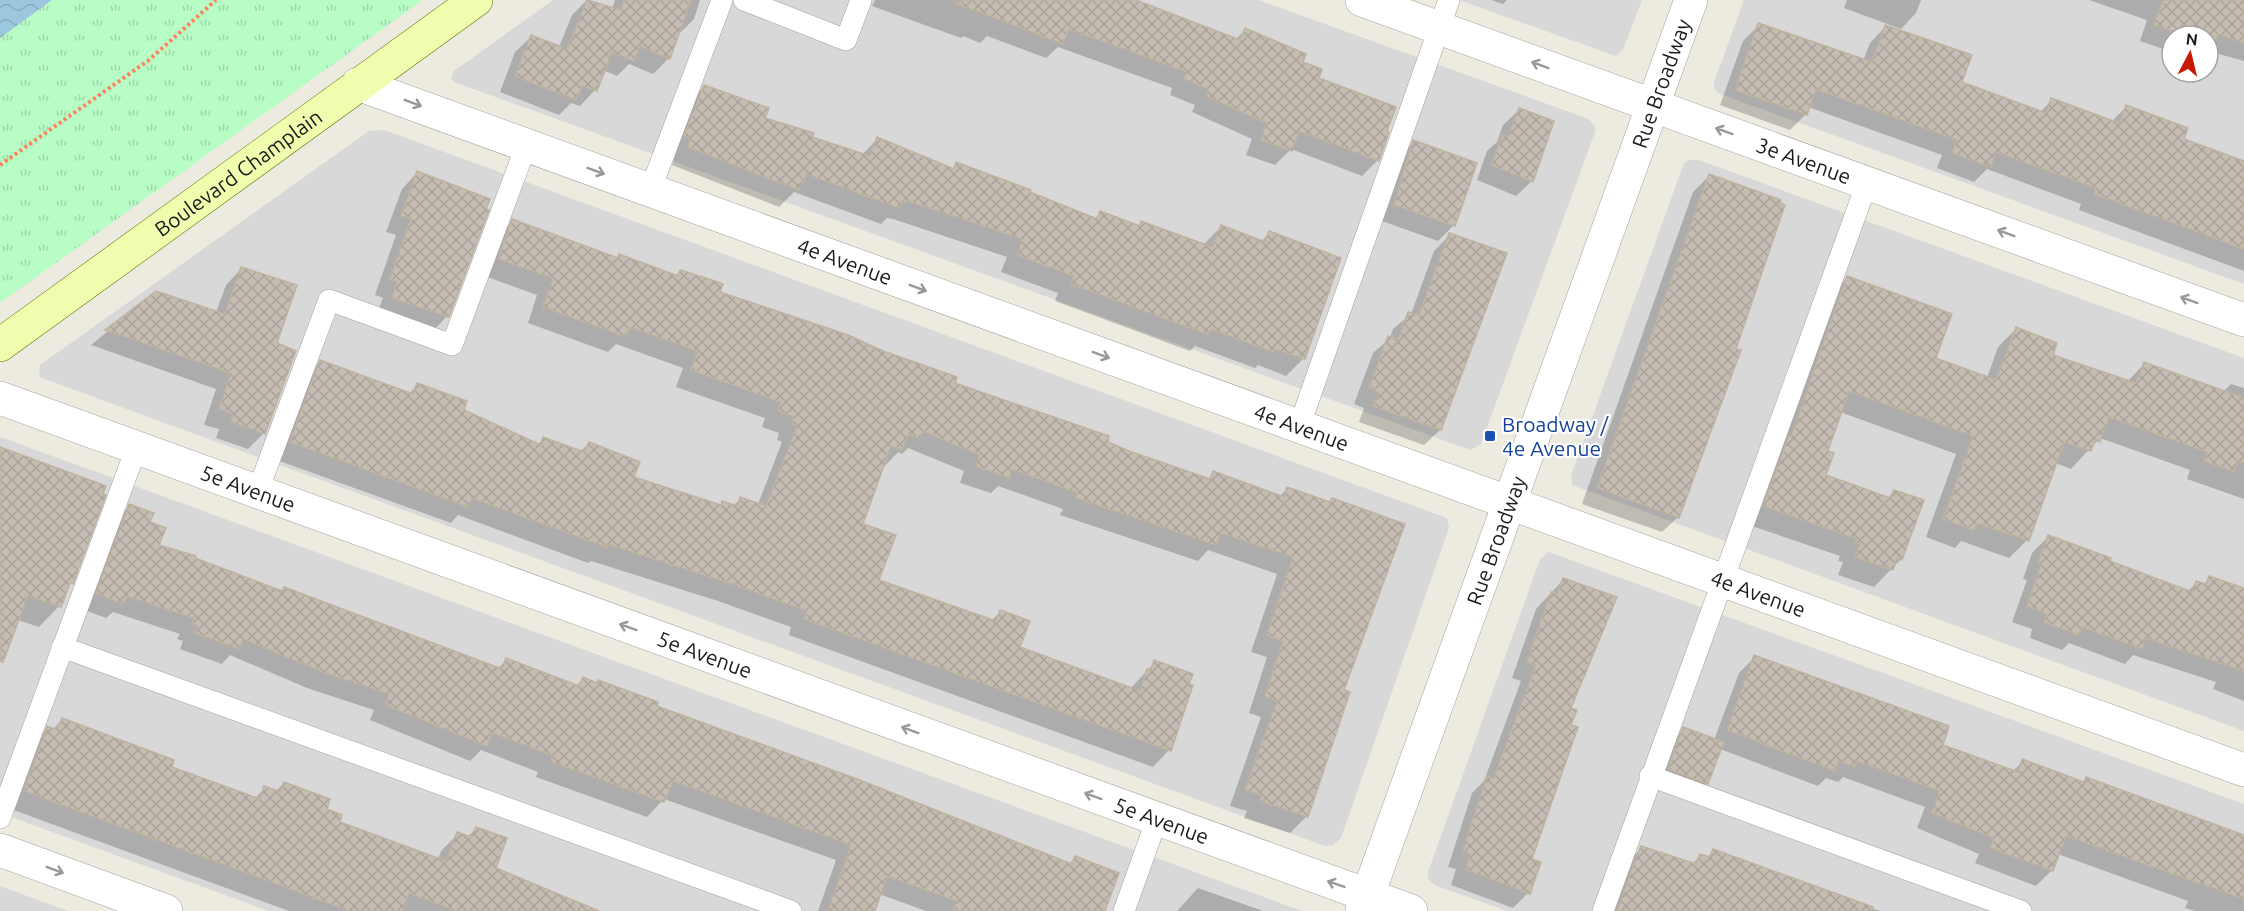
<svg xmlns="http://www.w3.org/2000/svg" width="2244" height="911" viewBox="0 0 2244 911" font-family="Ubuntu,sans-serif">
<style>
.residential{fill:#d9d8d8;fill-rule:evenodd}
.park{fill:url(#park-tufts)}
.water{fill:url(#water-waves)}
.shadow{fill:#0003}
.building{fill:url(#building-cross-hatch);stroke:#bfb2a1;stroke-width:1.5}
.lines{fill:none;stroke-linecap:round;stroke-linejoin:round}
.lane-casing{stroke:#a2a2a2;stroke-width:22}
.street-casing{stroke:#a2a2a2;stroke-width:34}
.secondary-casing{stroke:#597400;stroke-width:34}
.path{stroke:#ff835f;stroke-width:4;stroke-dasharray:3 3;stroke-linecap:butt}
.lane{stroke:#fff;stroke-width:21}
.street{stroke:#fff;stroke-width:33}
.secondary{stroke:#effdae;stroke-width:33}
.oneway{stroke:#989898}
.transit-dot{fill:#1a4fb4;stroke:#fff;stroke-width:2}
.labels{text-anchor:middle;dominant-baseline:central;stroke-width:4.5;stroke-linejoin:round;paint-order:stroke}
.street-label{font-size:21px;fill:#1b1b1b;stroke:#fff}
.transit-label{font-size:21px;fill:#164399;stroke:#fff;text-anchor:start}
</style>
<defs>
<pattern id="park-tufts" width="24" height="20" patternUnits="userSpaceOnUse" patternTransform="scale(1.5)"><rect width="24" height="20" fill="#b8fcc6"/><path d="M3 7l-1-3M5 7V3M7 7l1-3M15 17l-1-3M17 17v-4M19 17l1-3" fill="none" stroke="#9ed7aa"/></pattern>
<pattern id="water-waves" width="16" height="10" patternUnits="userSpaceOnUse" patternTransform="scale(1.5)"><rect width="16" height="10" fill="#9cc7de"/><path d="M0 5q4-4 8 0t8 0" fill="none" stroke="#86aabe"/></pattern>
<pattern id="building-cross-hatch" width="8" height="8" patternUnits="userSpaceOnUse" patternTransform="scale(1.5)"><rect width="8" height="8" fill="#c5bdb3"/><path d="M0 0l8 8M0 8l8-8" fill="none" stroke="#a9a299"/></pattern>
</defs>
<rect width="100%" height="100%" fill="#edeadf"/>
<g class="residential">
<polygon points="553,0 1258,0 1589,119 1595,127 1595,132 1481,444 1470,450 454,82 451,79 454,71"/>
<polygon points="1459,0 1642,0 1623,50 1616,56"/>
<path d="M1744,0H2244V284L1720,94L1714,88V82ZM2172,36H2208V72H2172Z"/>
<polygon points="384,130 1447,518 1449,528 1341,838 1333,845 1325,846 39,377 40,365 369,131"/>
<polygon points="1688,160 1699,160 2244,358 2244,731 1572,485 1571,476 1684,163"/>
<polygon points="0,437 1302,911 269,911 0,813"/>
<polygon points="1549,552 2244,804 2244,911 1507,911 1434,885 1428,878 1428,872 1540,559"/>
<polygon points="0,886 68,911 0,911"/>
</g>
<polygon class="park" points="51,0 423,0 0,303 0,38"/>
<polygon class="water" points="0,0 52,0 0,38"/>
<g class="shadow">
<polygon points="587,0 612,9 615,0 700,0 694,19 678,35 669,58 653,74 629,64 617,76 603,70 595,90 580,106 571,103 559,115 500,92 515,52 531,37 559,47 572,15"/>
<polygon points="875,0 1131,0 1235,40 1245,30 1301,63 1317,78 1378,160 1362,176 1291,149 1275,165 1246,155 1252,139 1192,112 1195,105 1170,95 1172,88 1058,47 1046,58 987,36 980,43 963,36 961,38 872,6"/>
<polygon points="1491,0 1507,0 1503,4"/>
<polygon points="1847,0 1921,0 1916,13 1901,29 1844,8"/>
<polygon points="2089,0 2244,0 2244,61 2208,51 2208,36 2172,36 2172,52 2140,41 2147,20"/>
<polygon points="1759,25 1863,61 1870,43 1885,27 1960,83 2039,113 2052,100 2111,122 2126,107 2182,140 2244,162 2244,271 2079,210 2081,204 1987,169 1974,182 1937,168 1942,155 1808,107 1806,114 1790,130 1720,105 1743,41"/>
<polygon points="704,87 763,119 810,138 862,155 877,139 952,169 957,164 1094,219 1101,213 1138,227 1142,223 1204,244 1221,227 1261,242 1269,233 1339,259 1303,359 1286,376 1258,365 1255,368 1195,346 1190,351 1055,301 1058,293 1001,272 1007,257 893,219 887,218 881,224 794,192 779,207 672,165 675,156 668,154 687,104"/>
<polygon points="1519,110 1532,181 1516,196 1477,180 1487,151 1497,142 1503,125"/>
<polygon points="1414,142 1454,225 1438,241 1379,220 1398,158"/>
<polygon points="417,173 487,211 447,316 432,332 377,313 383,298 375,295 396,235 386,232 402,189"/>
<polygon points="1709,176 1678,517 1662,532 1582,504 1693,192"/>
<polygon points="513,221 616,259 620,256 675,277 680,271 718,293 1128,452 1207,480 1214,473 1279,497 1287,489 1342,691 1349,693 1306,817 1290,833 1244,818 1247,811 1230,806 1261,717 1249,713 1267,657 1251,652 1277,574 1208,550 1198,561 1060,515 1063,509 998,486 991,493 960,483 964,471 908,448 902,454 898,452 885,466 882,465 861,524 877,581 991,621 1000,612 1019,648 1130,689 1155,662 1169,750 1153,767 789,635 791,627 718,601 591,561 588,563 458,515 451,523 274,459 304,378 321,361 409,394 417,385 462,411 537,445 544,438 580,452 589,443 632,478 719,506 723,503 733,506 741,498 758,504 782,442 777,440 779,433 762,427 765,418 676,387 683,368 616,344 608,352 528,323 537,295 482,275 496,237"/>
<polygon points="1450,235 1440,430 1424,445 1359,422 1364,408 1354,404 1373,353 1390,338 1393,329 1411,314 1434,251"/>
<polygon points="241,269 275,344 264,433 248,449 216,438 219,429 204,425 216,389 91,345 156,292 216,312 226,285"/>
<polygon points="1847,278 1934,359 1987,378 1998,347 2016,329 2051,355 2127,382 2144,364 2223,392 2231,384 2244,388 2244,499 2187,479 2190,470 2100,438 2071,469 2055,463 2027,540 2009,558 1961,541 1955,548 1926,537 1956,454 1840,412 1826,452 1824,476 1887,499 1894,492 1901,559 1874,587 1838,575 1843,562 1838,561 1840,556 1746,524 1829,296"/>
<polygon points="0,449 71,583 66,589 59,606 39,627 15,619 0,634"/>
<polygon points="130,506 148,523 157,546 281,592 284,589 497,669 507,660 576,686 583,679 1069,864 1075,858 1103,911 926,911 879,894 873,911 818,911 836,860 664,799 647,817 536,777 538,772 481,750 470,761 370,720 374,710 307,688 230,655 222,664 180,649 183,641 177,639 180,634 113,612 106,618 82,609 114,521"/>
<polygon points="2048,537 2187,592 2196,583 2203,585 2210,578 2244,597 2244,701 2213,689 2216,682 2133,655 2125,664 2069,643 2062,650 2030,638 2032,629 2012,622 2027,580 2023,579 2032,553"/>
<polygon points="1564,579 1569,708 1530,860 1528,893 1513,908 1451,885 1456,869 1448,867 1472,793 1484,781 1521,681 1512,678 1536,609"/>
<polygon points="1755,657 1941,746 2012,772 2023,761 2082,783 2087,779 2244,836 2244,911 2195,911 2185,908 2188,901 2058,854 2052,870 2036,886 1975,863 1979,854 1917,828 1925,807 1843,777 1838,782 1826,778 1818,786 1720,749 1707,783 1691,799 1653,785 1668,745 1684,729 1714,740 1739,673"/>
<polygon points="62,720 170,768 254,799 265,788 275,792 284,783 325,810 338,823 438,860 441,851 458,834 467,837 476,829 494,869 549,911 289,911 8,808 31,745 48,728 52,730"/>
<polygon points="1642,848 1692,864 1700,856 1707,858 1713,851 1880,911 1607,911 1626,863"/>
<polygon points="1198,888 1263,911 1177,911"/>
</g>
<g class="building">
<polygon points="587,0 621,10 624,0 691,0 670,59 640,46 634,61 612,52 597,91 582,86 576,100 515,76 531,35 567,49"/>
<polygon points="956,0 1136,0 1240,40 1245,28 1306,54 1303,62 1322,69 1319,78 1396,107 1387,131 1389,132 1379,161 1299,131 1292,151 1261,140 1267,123 1206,96 1209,89 1184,79 1187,72 1069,29 1063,44 955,3"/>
<polygon points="2163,0 2244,0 2244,43 2218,34 2214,45 2208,43 2208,36 2187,36 2154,25"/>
<polygon points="1758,23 1872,62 1885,25 1972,55 1962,82 2046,113 2051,98 2119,123 2126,105 2188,128 2184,139 2244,161 2244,249 2094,194 2096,188 1996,152 1991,167 1952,153 1957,140 1816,89 1807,115 1735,90"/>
<polygon points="704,85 769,108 765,118 814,133 812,137 870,156 877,137 954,169 956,162 1031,190 1030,192 1097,219 1100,211 1140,226 1141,221 1212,247 1221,225 1265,242 1269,231 1341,258 1305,359 1275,349 1273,352 1211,329 1209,335 1071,284 1074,276 1017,255 1023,239 911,202 902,201 899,208 807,174 798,190 688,147 691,139 684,136"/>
<polygon points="1519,108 1554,121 1533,182 1491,165 1503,134 1508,137"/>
<polygon points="1413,140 1477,163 1455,226 1394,205"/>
<polygon points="417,171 490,199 486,209 489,210 449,317 392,298 397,282 390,279 411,219 401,216"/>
<polygon points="1709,174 1781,200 1780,203 1785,205 1736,349 1741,350 1679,518 1597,488"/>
<polygon points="512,219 618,258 619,254 678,276 680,270 709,279 723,284 720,292 848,335 883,351 957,377 955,383 1109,436 1108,442 1129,451 1210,479 1213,471 1284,497 1287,487 1330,502 1332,498 1405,524 1344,690 1350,692 1308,817 1260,801 1262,795 1245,790 1277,701 1265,696 1283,641 1267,635 1293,557 1221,533 1216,545 1076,498 1078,493 1012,469 1009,478 976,466 980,455 923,431 920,438 908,434 902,450 891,446 863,524 896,535 879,580 996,621 1000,610 1030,621 1020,647 1140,691 1147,669 1151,670 1154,660 1193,674 1189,684 1193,685 1171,751 804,619 807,611 735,585 607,544 606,547 472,498 468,507 290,442 320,360 413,394 417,383 467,401 464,410 541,445 543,437 584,452 589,442 640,462 634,477 721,505 722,501 737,506 740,497 766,506 797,426 792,424 794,417 778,411 781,402 691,370 698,351 629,327 626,337 543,307 553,278 498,259"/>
<polygon points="1449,233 1507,253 1441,430 1373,406 1379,392 1369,388 1388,336 1398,339 1408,312 1419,315"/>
<polygon points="241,267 297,285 277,343 296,351 265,434 231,422 233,414 219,409 231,373 105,330 156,291 225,314"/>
<polygon points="1847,276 1952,314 1936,358 1996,380 2016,327 2057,343 2053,355 2136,383 2144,362 2244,398 2244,463 2238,461 2234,472 2204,461 2207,452 2109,417 2100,442 2095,440 2091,451 2064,442 2029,541 1977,523 1974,530 1943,519 1973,436 1849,391 1828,451 1834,453 1826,475 1890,498 1894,490 1924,500 1902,560 1897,558 1893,570 1855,557 1860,544 1855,543 1857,539 1763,506 1789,436 1791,437"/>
<polygon points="0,447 106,486 103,494 106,495 73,584 70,583 61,607 28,596 3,662 0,661"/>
<polygon points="129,504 154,513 150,522 166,528 159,545 196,556 195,558 282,591 284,587 502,669 506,658 579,686 583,677 597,683 598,680 658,702 657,706 857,779 1072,864 1075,856 1119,873 1105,911 953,911 957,901 887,876 875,911 828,911 851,845 673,781 664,802 551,762 553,756 493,733 487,746 385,705 389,694 323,672 243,639 239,649 195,633 198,626 192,624 194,618 127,596 123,604 96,593"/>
<polygon points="2048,535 2111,558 2110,561 2192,592 2196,581 2206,584 2209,576 2244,588 2244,671 2145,638 2142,649 2082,627 2079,635 2044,622 2047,614 2027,606 2041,565 2038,563"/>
<polygon points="1563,578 1617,597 1571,708 1577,710 1571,725 1578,727 1532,859 1541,862 1530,894 1465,869 1471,854 1463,851 1487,776 1494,778 1536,665 1527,662 1551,592 1557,594"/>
<polygon points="1754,655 1949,726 1943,745 2018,772 2022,759 2084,782 2086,777 2244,835 2244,899 2066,836 2053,871 1990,848 1994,838 1932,813 1940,791 1857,761 1855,767 1838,761 1835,771 1727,730"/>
<polygon points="62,718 174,760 172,767 260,799 264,786 280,792 284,782 330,799 327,809 342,815 340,822 446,861 457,832 471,837 476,827 507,838 496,868 599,911 456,911 409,893 402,911 350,911 24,791 47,726 57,730"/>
<polygon points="1683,727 1724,742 1708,784 1668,769"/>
<polygon points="1641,846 1696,864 1700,854 1710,857 1713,849 1873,907 1872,911 1617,911"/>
</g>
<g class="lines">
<g class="lane-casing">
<g id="lane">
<polyline points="744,0 846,40 861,0"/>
<polyline points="650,191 722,0"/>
<polyline points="1299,427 1449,0"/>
<polyline points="257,493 329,300 452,345 526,146"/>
<polyline points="62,647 791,911"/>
<polyline points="1650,776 2021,911"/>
<polyline points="0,818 136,449"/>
<polyline points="1124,911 1157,819"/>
<polyline points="1603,911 1867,183"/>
</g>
</g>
<g class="street-casing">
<g id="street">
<path id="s1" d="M1362,0L2244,320"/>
<path id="s2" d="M358,84L2244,770"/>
<path id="s3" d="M0,398L1411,911"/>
<polyline points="0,850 166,911"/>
<path id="s4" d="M1362,911L1691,0"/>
</g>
</g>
<g class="secondary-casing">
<g id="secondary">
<path id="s5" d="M0,345L476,0"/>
</g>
</g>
<polyline class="path" points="0,165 149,60 216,0"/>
<use href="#lane" class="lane"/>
<use href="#street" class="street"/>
<use href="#secondary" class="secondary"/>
</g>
<defs><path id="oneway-shaft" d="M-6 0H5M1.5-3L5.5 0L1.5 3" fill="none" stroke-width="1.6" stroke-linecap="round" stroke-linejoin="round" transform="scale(1.5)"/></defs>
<g class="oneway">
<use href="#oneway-shaft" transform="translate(1540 65) rotate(-160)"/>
<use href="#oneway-shaft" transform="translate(413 103) rotate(21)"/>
<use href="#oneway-shaft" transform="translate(1724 131) rotate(-160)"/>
<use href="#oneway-shaft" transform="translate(596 171) rotate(20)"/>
<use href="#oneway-shaft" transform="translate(2006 233) rotate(-160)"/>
<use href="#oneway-shaft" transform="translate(918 288) rotate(20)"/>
<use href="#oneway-shaft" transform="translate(2189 300) rotate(-160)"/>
<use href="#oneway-shaft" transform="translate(1101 355) rotate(20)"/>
<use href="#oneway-shaft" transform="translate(628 627) rotate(-160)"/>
<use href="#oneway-shaft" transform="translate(910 730) rotate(-160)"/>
<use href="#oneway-shaft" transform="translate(1093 796) rotate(-160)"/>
<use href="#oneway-shaft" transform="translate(55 870) rotate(20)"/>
<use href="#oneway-shaft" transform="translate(1336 884) rotate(-161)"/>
</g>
<rect class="transit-dot" x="1484" y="430" width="12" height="12" rx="3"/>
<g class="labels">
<g class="street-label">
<text stroke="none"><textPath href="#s4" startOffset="880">Rue Broadway</textPath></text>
<text stroke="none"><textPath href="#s1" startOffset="470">3e Avenue</textPath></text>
<text stroke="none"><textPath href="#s5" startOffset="294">Boulevard Champlain</textPath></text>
<text stroke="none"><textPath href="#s2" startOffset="518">4e Avenue</textPath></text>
<text stroke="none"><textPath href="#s2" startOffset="1004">4e Avenue</textPath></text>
<text stroke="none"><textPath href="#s3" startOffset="264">5e Avenue</textPath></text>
<text stroke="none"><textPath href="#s4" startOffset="394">Rue Broadway</textPath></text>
<text stroke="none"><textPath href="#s2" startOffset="1490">4e Avenue</textPath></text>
<text stroke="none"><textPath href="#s3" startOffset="750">5e Avenue</textPath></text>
<text stroke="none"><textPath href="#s3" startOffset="1236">5e Avenue</textPath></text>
</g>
<g class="transit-label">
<text x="1502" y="424">Broadway /<tspan x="1502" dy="24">4e Avenue</tspan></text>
</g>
</g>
<g transform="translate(2190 54) rotate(7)"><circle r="28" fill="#ffffff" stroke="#a4a4a4" stroke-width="1.5"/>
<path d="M0-4.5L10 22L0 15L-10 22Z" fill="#c61900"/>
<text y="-9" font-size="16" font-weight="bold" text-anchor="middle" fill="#1b1b1b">N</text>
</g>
</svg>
